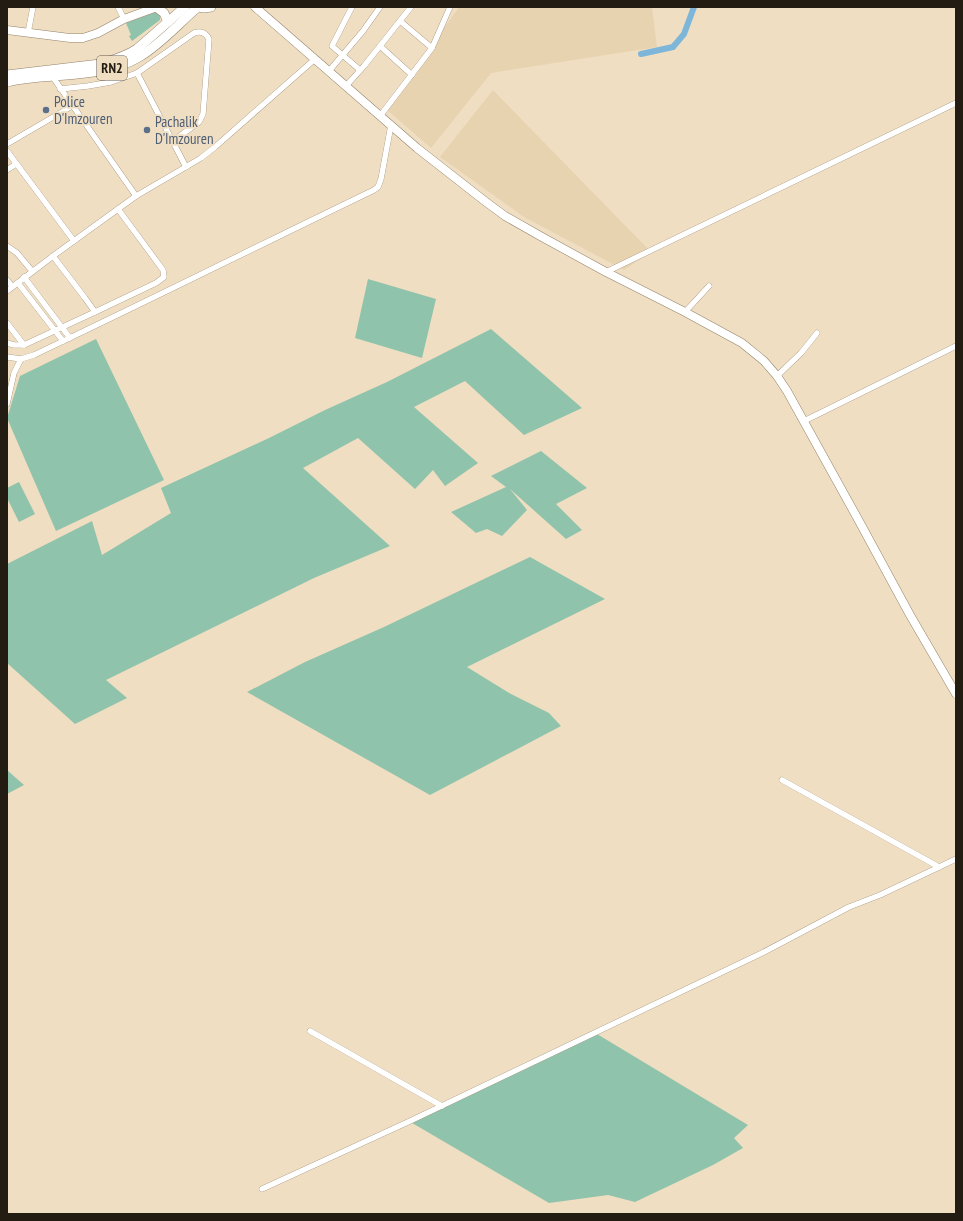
<svg xmlns="http://www.w3.org/2000/svg" width="963" height="1221" viewBox="0 0 963 1221" font-family="'PT Sans Narrow',sans-serif">
<style>
.built{fill:#e8d3b1}
.green{fill:#90c3ab}
.lines{fill:none;stroke-linecap:round;stroke-linejoin:round}
.canal{stroke:#7db6d8;stroke-width:6}
.minor-casing{stroke:#938369;stroke-width:6}
.secondary-casing{stroke:#938369;stroke-width:9}
.trunk-casing{stroke:#938369;stroke-width:10}
.minor{stroke:#fff;stroke-width:5.5}
.secondary{stroke:#fff;stroke-width:8}
.trunk{stroke:#fff;stroke-width:9}
.service-dot{fill:#5c6f8a;stroke:#efdec2;stroke-width:1.5}
.labels{text-anchor:middle;dominant-baseline:central;stroke-width:3.5;stroke-linejoin:round;paint-order:stroke}
.shield{fill:#efdec2;stroke:#605647;stroke-width:1}
.shield-label{font-size:14px;font-weight:bold;fill:#231c12}
.service-label{font-size:15px;fill:#4e5e75;stroke:#efdec2;text-anchor:start}
</style>
<rect width="100%" height="100%" fill="#efdec2"/>
<g class="built">
<polygon points="459,7 652,7 657,47 491,73 431,148 386,109"/>
<polygon points="493,90 651,252 624,270 524,217 440,157"/>
</g>
<g class="green">
<polygon points="156,12 160,15 160,20 132,41 129,36 131,35 126,23"/>
<polygon points="368,279 436,299 422,358 355,338"/>
<polygon points="491,329 582,408 524,435 465,381 414,407 478,463 445,486 433,470 415,489 358,438 303,468 390,546 314,578 106,680 127,698 75,724 7,663 7,564 92,521 102,555 171,513 161,488 269,438 325,410 387,382"/>
<polygon points="96,339 164,480 56,531 7,418 20,376"/>
<polygon points="541,451 587,488 556,504 582,530 566,539 510,489 527,510 502,536 487,529 476,533 451,512 506,487 491,476"/>
<polygon points="19,482 35,514 19,522 7,498 7,488"/>
<polygon points="530,557 605,599 467,667 511,694 549,713 561,726 430,795 247,692 305,662 384,627"/>
<polygon points="7,770 24,785 7,794"/>
<polygon points="592,1031 748,1125 734,1138 743,1148 713,1165 635,1202 608,1195 549,1203 407,1120"/>
</g>
<g class="lines">
<polyline class="canal" points="641,54 673,47 684,34 694,7"/>
<g class="minor-casing">
<g id="minor">
<polyline points="118,7 124,19"/>
<polyline points="352,7 332,46 360,70"/>
<polyline points="400,21 432,48"/>
<polyline points="28,33 33,7"/>
<polyline points="380,46 412,75"/>
<polyline points="329,71 363,31 380,7"/>
<polyline points="137,73 186,167"/>
<polyline points="52,76 136,196"/>
<polyline points="346,86 364,66 411,7"/>
<path d="M60,89L88,86L111,82L137,73L194,33C201,31 205,32 209,39L203,114L199,122L173,141"/>
<polyline points="380,116 432,48 450,7"/>
<polyline points="7,144 72,106"/>
<polyline points="7,151 74,241"/>
<polyline points="7,170 16,164"/>
<polyline points="7,246 17,253 32,271"/>
<polyline points="606,272 956,103"/>
<polyline points="24,277 70,338"/>
<polyline points="7,280 12,286"/>
<polyline points="18,283 63,341"/>
<polyline points="7,291 53,256 118,209 136,196 201,158 215,147 315,59"/>
<polyline points="95,312 156,283 164,277 163,270 118,209"/>
<polyline points="685,312 709,286"/>
<polyline points="7,323 24,345"/>
<polyline points="7,343 14,345 24,345 95,312 85,298 53,256"/>
<path d="M7,357L21,359L34,355C148,301 260,245 374,190L378,187L381,179L391,125"/>
<polyline points="777,376 801,353 817,333"/>
<polyline points="7,404 14,373 21,359"/>
<polyline points="804,421 956,346"/>
<polyline points="782,780 939,867"/>
<polyline points="310,1031 442,1106"/>
<polyline points="262,1189 408,1122 674,995 762,953 849,907 880,895 956,859"/>
</g>
</g>
<g class="secondary-casing">
<g id="secondary">
<polyline points="255,7 417,148 486,202 505,216 542,237 606,272 685,312 742,343 764,361 777,376 787,391 859,521 910,615 956,694"/>
<polyline points="7,30 70,38 83,38 98,33 124,19 157,7"/>
</g>
</g>
<g class="trunk-casing">
<g id="trunk">
<polyline points="156,7 164,13 168,22"/>
<polyline points="199,7 204,8 211,7"/>
<path d="M7,75L100,64C113,60 125,57 137,49L185,7"/>
<path d="M7,82C50,72 100,80 139,57C160,45 179,23 198,7"/>
</g>
</g>
<use href="#minor" class="minor"/>
<use href="#secondary" class="secondary"/>
<use href="#trunk" class="trunk"/>
</g>
<g class="service-dot">
<circle cx="46" cy="110" r="4"/>
<circle cx="147" cy="130" r="4"/>
</g>
<g class="labels">
<rect class="shield" x="97" y="56" width="30" height="24" rx="3"/>
<g class="shield-label">
<text x="112" y="68">RN2</text>
</g>
<g class="service-label">
<text x="54" y="101">Police<tspan x="54" dy="17">D'Imzouren</tspan></text>
<text x="155" y="121">Pachalik<tspan x="155" dy="17">D'Imzouren</tspan></text>
</g>
</g>
<rect width="963" height="1221" fill="none" stroke="#231c12" stroke-width="16"/>
</svg>
